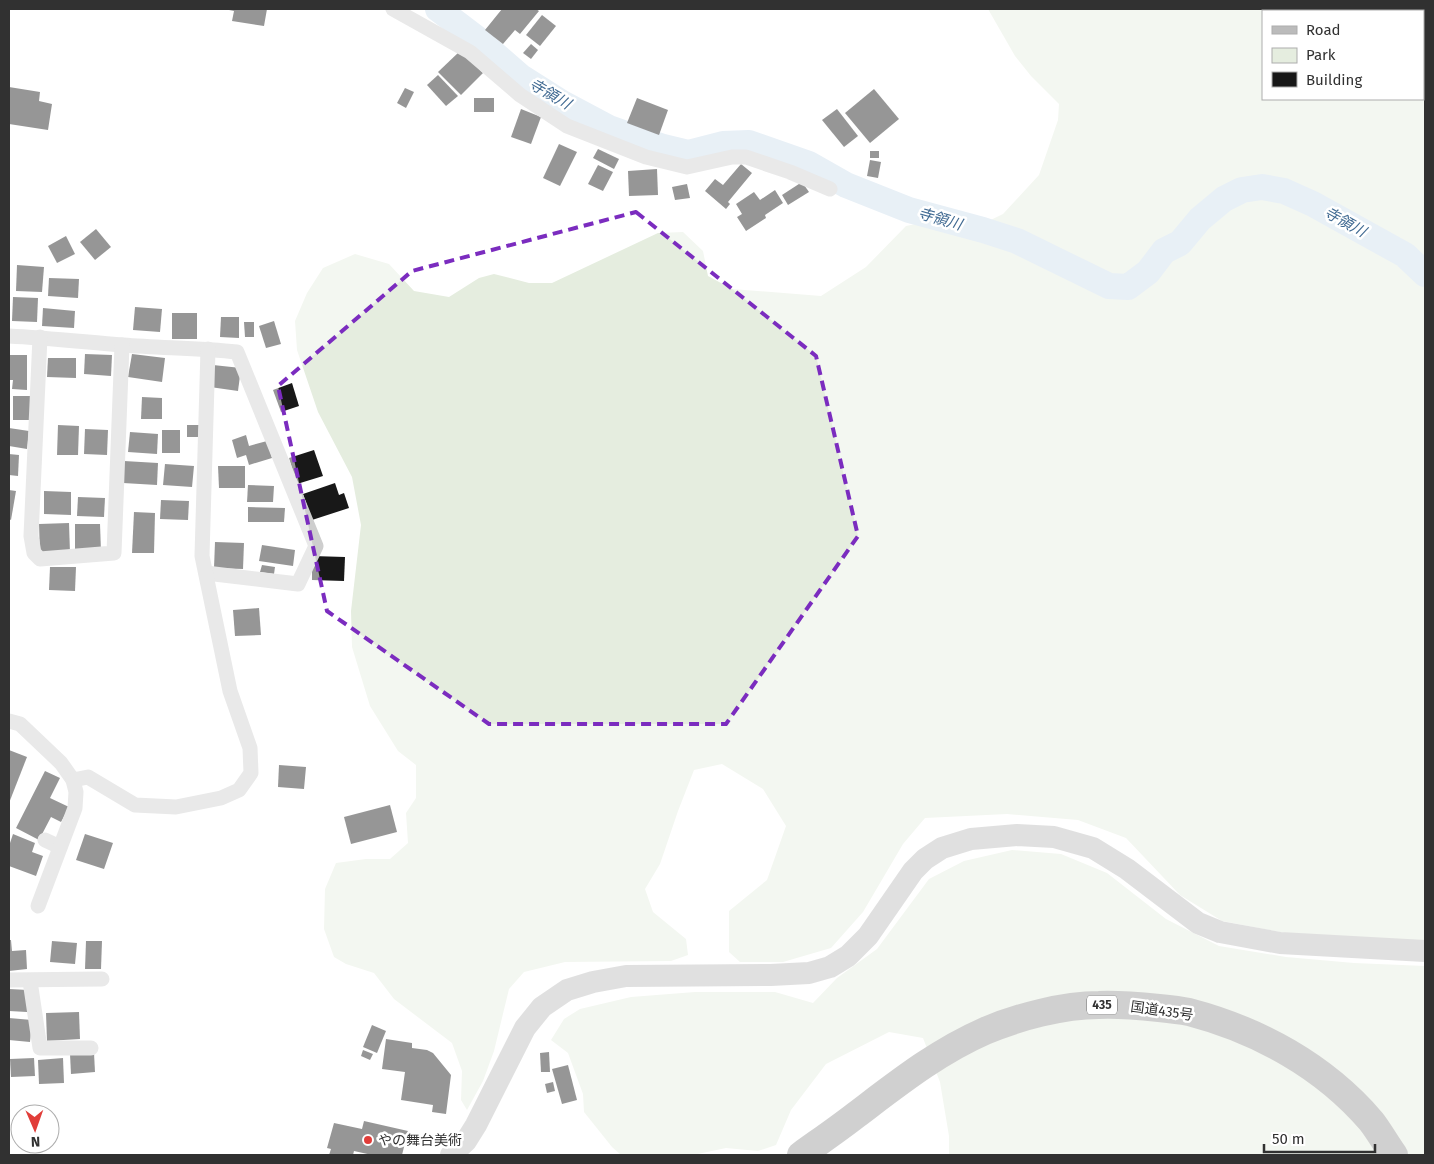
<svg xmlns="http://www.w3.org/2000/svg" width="1434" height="1164" viewBox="0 0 1434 1164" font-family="'Fira Sans','Noto Sans JP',sans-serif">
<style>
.green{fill:#e5eddf;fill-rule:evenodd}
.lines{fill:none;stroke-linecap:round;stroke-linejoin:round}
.river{stroke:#ccddec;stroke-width:26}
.building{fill:#181818}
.street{stroke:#cecece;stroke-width:15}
.secondary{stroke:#bbb;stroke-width:22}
.highway{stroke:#989898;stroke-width:28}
.marked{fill:none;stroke:#7b2cbf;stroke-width:4;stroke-dasharray:10 6;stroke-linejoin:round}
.poi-dot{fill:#e13d39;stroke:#fff;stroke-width:2}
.labels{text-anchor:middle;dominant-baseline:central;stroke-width:5;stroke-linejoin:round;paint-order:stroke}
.shield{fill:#fff;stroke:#6f6f6f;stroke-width:1}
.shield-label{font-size:12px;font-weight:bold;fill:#313131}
.street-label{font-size:14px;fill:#313131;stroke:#fff}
.poi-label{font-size:14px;fill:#313131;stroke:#fff;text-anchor:start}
.water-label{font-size:15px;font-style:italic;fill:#406a92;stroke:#fff}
</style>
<rect width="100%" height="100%" fill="#fff"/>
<g class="green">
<path d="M988,9H1425V941L1285,933L1222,921L1180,895L1126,838L1078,820L1007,814L925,818L903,844L863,912L831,948L783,962H740L729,952V911L767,880L786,826L763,789L722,764L694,770L678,811L660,864L645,889L653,912L686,939L688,955L671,961L565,962L524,972L509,989L494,1051L483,1081L467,1110L461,1100L462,1071L452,1043L394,999L374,973L346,964L334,957L324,929L325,889L336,863L366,859H390L408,843L406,813L416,798V765L398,751L370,706L352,647L351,611L361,525L352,477L318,412L297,350L295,321L307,293L323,268L355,254L389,264L414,291L449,297L479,278L494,274L529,283H552L658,233L683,232L703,251L708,276L732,289L821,296L866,267L906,226L926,222L968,231L1003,214L1039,175L1058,120L1059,104L1031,76L1015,56ZM1263,11H1423V99H1263Z"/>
<polygon points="1012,850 1061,854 1107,873 1166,919 1219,946 1286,957 1354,963 1425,966 1425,1155 949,1155 949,1136 940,1082 923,1038 889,1032 826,1064 791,1110 776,1145 758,1151 726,1148 693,1155 621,1155 612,1147 584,1112 583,1094 568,1053 551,1040 564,1019 580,1009 631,997 695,992 775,992 813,1003 837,978 877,949 929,879 964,861"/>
</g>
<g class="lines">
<polyline class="river" points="438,9 475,37 521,77 562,103 609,128 663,147 688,153 723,144 749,143 809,164 846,185 909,210 983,230 1017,241 1109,286 1128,287 1148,272 1164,251 1180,243 1200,219 1224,199 1242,190 1262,187 1284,191 1313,204 1405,255 1425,274"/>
</g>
<g class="building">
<polygon points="229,9 267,9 264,26 232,21 234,11 229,10"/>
<polygon points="502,9 536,9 539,11 520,34 515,30 503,44 485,30"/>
<polygon points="542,15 556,26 540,46 526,35"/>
<polygon points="531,44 538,50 531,59 523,53"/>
<polygon points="460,51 483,73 461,95 438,72"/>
<polygon points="438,75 458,96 446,106 427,85"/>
<polygon points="9,87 40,92 39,101 52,104 48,130 9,124"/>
<polygon points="405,88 414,92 406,108 397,103"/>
<polygon points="874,89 899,119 870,143 845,113"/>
<rect x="474" y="98" width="20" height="14"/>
<polygon points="637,98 668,110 659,135 627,123"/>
<polygon points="521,109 541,117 531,144 511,137"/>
<polygon points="837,109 858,136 844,147 822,120"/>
<polygon points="559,144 577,152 560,186 543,178"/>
<polygon points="598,149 619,159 614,169 593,158"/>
<rect x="870" y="151" width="9" height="7"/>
<polygon points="870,160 881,162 878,178 867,176"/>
<polygon points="741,164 752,173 728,202 730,204 726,209 705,191 715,179 723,185"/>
<polygon points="598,165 613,172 603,191 588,184"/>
<polygon points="657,169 658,195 629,196 628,171"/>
<polygon points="802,182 809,192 788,205 782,195"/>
<polygon points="687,184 690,198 675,200 672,187"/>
<polygon points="775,190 783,203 765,215 766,218 746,231 737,217 742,214 736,204 754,192 760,200"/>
<polygon points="96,229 111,247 95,260 80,242"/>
<polygon points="66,236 75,254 57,263 48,246"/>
<polygon points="17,265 44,267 42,292 16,291"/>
<polygon points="49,278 79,279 78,298 48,296"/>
<polygon points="13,297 38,298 37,322 12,321"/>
<polygon points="135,307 162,309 160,332 133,330"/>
<polygon points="43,308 75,311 74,328 42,326"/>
<rect x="172" y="313" width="25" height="26"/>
<polygon points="221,317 239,317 239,338 220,337"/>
<polygon points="274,321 281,344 266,348 259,326"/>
<polygon points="244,322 254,322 254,337 245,337"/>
<polygon points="85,354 112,355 111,376 84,374"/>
<polygon points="132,354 165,358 162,382 128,377"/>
<polygon points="9,355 27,355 27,390 12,389 13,380 9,380"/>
<polygon points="48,358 76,358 76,378 47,377"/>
<polygon points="213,365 241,368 238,391 210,387"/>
<polygon points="292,383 299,406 281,412 273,390"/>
<rect x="13" y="396" width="17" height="24"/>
<polygon points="142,397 162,398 162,419 141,419"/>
<polygon points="58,425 79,426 78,455 57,455"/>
<polygon points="187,425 199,425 198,437 187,437"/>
<polygon points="9,428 29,431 27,449 9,446"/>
<polygon points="85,429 108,430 107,455 84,454"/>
<rect x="162" y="430" width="18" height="23"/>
<polygon points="130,432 158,434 157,454 128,452"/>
<polygon points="246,435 249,446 267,441 272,458 249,465 246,455 237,458 232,440"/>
<polygon points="314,450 323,476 297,484 289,458"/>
<polygon points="9,454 19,455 18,476 9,475"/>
<polygon points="124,461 158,463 157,485 123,483"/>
<polygon points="165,464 194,466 192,487 163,485"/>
<polygon points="218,466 245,466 245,488 219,488"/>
<polygon points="335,483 339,495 344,493 349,508 312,520 303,494"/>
<polygon points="248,485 274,486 273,502 247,502"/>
<polygon points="9,490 16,491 11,520 9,519"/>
<polygon points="44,491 71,492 71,515 44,514"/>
<polygon points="78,497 105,498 104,517 77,516"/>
<polygon points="161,500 189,501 188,520 160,519"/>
<polygon points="248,507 285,508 284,522 248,522"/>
<polygon points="134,512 155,513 154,553 132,553"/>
<polygon points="69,523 70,553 40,554 39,524"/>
<polygon points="75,524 100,524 101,551 75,551"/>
<polygon points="215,542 244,543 243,569 214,568"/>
<polygon points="262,545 295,550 293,566 259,561"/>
<polygon points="312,556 345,557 344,581 312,580"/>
<polygon points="262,565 275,567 274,574 260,572"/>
<polygon points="50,567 76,567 75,591 49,590"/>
<polygon points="259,608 261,635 235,636 233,610"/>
<polygon points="9,750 27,757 9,803"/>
<polygon points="279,765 306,767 304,789 278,787"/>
<polygon points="45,771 60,778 50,798 69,807 61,822 51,817 39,840 16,828"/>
<polygon points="390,805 397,832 351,844 344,817"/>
<polygon points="13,834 35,843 32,852 43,856 36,876 9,866 9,846"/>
<polygon points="85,834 113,843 104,869 76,860"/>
<polygon points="9,940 11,940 12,951 26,950 27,969 9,971"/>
<polygon points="52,941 77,943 75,964 50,962"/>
<polygon points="86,941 102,941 101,969 85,969"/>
<polygon points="9,989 28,990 27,1012 9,1011"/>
<polygon points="79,1012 80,1039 47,1041 46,1013"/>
<polygon points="9,1018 32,1020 30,1042 9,1040"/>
<polygon points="372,1025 386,1031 377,1053 363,1047"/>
<polygon points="386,1039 412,1043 412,1048 427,1050 433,1053 451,1075 446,1114 432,1112 433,1105 401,1100 405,1072 382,1069"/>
<polygon points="363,1050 373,1054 370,1060 361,1056"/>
<polygon points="549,1052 550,1072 541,1072 540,1053"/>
<polygon points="94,1053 95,1072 71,1074 70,1054"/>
<polygon points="34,1058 35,1076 11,1077 10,1059"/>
<polygon points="63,1058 64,1083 39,1084 38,1060"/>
<polygon points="568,1065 577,1100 562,1104 552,1069"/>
<polygon points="553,1082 555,1091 547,1093 545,1084"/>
<polygon points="364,1121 408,1131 402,1155 372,1155 354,1151 353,1155 329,1155 331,1149 327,1148 334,1123 362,1129"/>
</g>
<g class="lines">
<g class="street">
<polyline points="393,9 470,52 520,95 567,126 646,157 687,167 732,157 746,157 790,172 830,189"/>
<path d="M9,336C47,338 85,342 123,345C161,348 199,348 237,352L316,546L298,584L206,573"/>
<polyline points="40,337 31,536 34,553 40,559 114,553 122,345"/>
<polyline points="9,721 20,724 61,763 73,780 88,777 135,805 176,807 221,798 239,790 251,773 250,748 230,691 202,556 208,349"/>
<polyline points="45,840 60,847"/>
<polyline points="38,906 75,808 76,792 73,780"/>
<polyline points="9,980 102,979"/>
<polyline points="30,981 40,1048 91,1048"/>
</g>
<polyline class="secondary" points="451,1155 466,1141 476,1125 525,1028 542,1007 567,990 593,982 626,976 771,975 809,973 830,967 848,956 868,936 913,871 925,859 942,848 971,839 1017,835 1054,837 1093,848 1127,869 1198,923 1220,932 1280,943 1425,951"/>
<path class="highway" d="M801,1155C819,1142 838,1129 856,1115C897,1084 937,1052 985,1031C1018,1017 1063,1005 1099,1005C1118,1004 1139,1006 1159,1008C1169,1009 1179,1010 1189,1012C1258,1030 1324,1066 1371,1121C1379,1131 1386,1144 1394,1155"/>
</g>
<path d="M0 0H1434V1164H0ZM636,212L816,356L858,536L726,724H489L327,611L278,386L412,271Z" fill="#fff" fill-opacity=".55" fill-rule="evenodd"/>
<path class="marked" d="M636,212L816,356L858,536L726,724H489L327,611L278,386L412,271Z"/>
<circle class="poi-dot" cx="368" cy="1140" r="5"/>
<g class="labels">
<rect class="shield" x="1087" y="995.5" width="30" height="19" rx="4"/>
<g class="shield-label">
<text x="1102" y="1005">435</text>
</g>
<g class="street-label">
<text transform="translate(1162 1011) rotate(8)">国道435号</text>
</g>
<g class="poi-label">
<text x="378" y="1140">やの舞台美術</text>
</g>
<g class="water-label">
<text transform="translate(550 94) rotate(30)">寺領川</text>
<text transform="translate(940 219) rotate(16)">寺領川</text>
<text transform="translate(1345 222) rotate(29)">寺領川</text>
</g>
</g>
<rect width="1434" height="1164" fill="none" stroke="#313131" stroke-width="20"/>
<rect x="1262" y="10" width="162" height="90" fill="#ffffff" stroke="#adadad"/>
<rect x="1272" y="26" width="25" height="8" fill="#bbbbbb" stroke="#adadad"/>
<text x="1306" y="35" font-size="15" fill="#313131">Road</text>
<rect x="1272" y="48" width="25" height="15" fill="#e5eddf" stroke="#adadad"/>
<text x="1306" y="60" font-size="15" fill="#313131">Park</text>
<rect x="1272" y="72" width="25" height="15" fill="#181818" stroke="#adadad"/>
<text x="1306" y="85" font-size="15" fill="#313131">Building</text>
<g transform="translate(35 1129) rotate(178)"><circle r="24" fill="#ffffff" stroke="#adadad"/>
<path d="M0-4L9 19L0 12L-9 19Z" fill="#e13d39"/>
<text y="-8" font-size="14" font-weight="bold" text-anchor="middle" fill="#313131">N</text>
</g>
<path d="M1264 1144v8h111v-8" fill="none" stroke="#313131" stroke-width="2.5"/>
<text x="1272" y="1144" font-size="15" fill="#313131" stroke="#ffffff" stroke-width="4" paint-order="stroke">50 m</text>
</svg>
